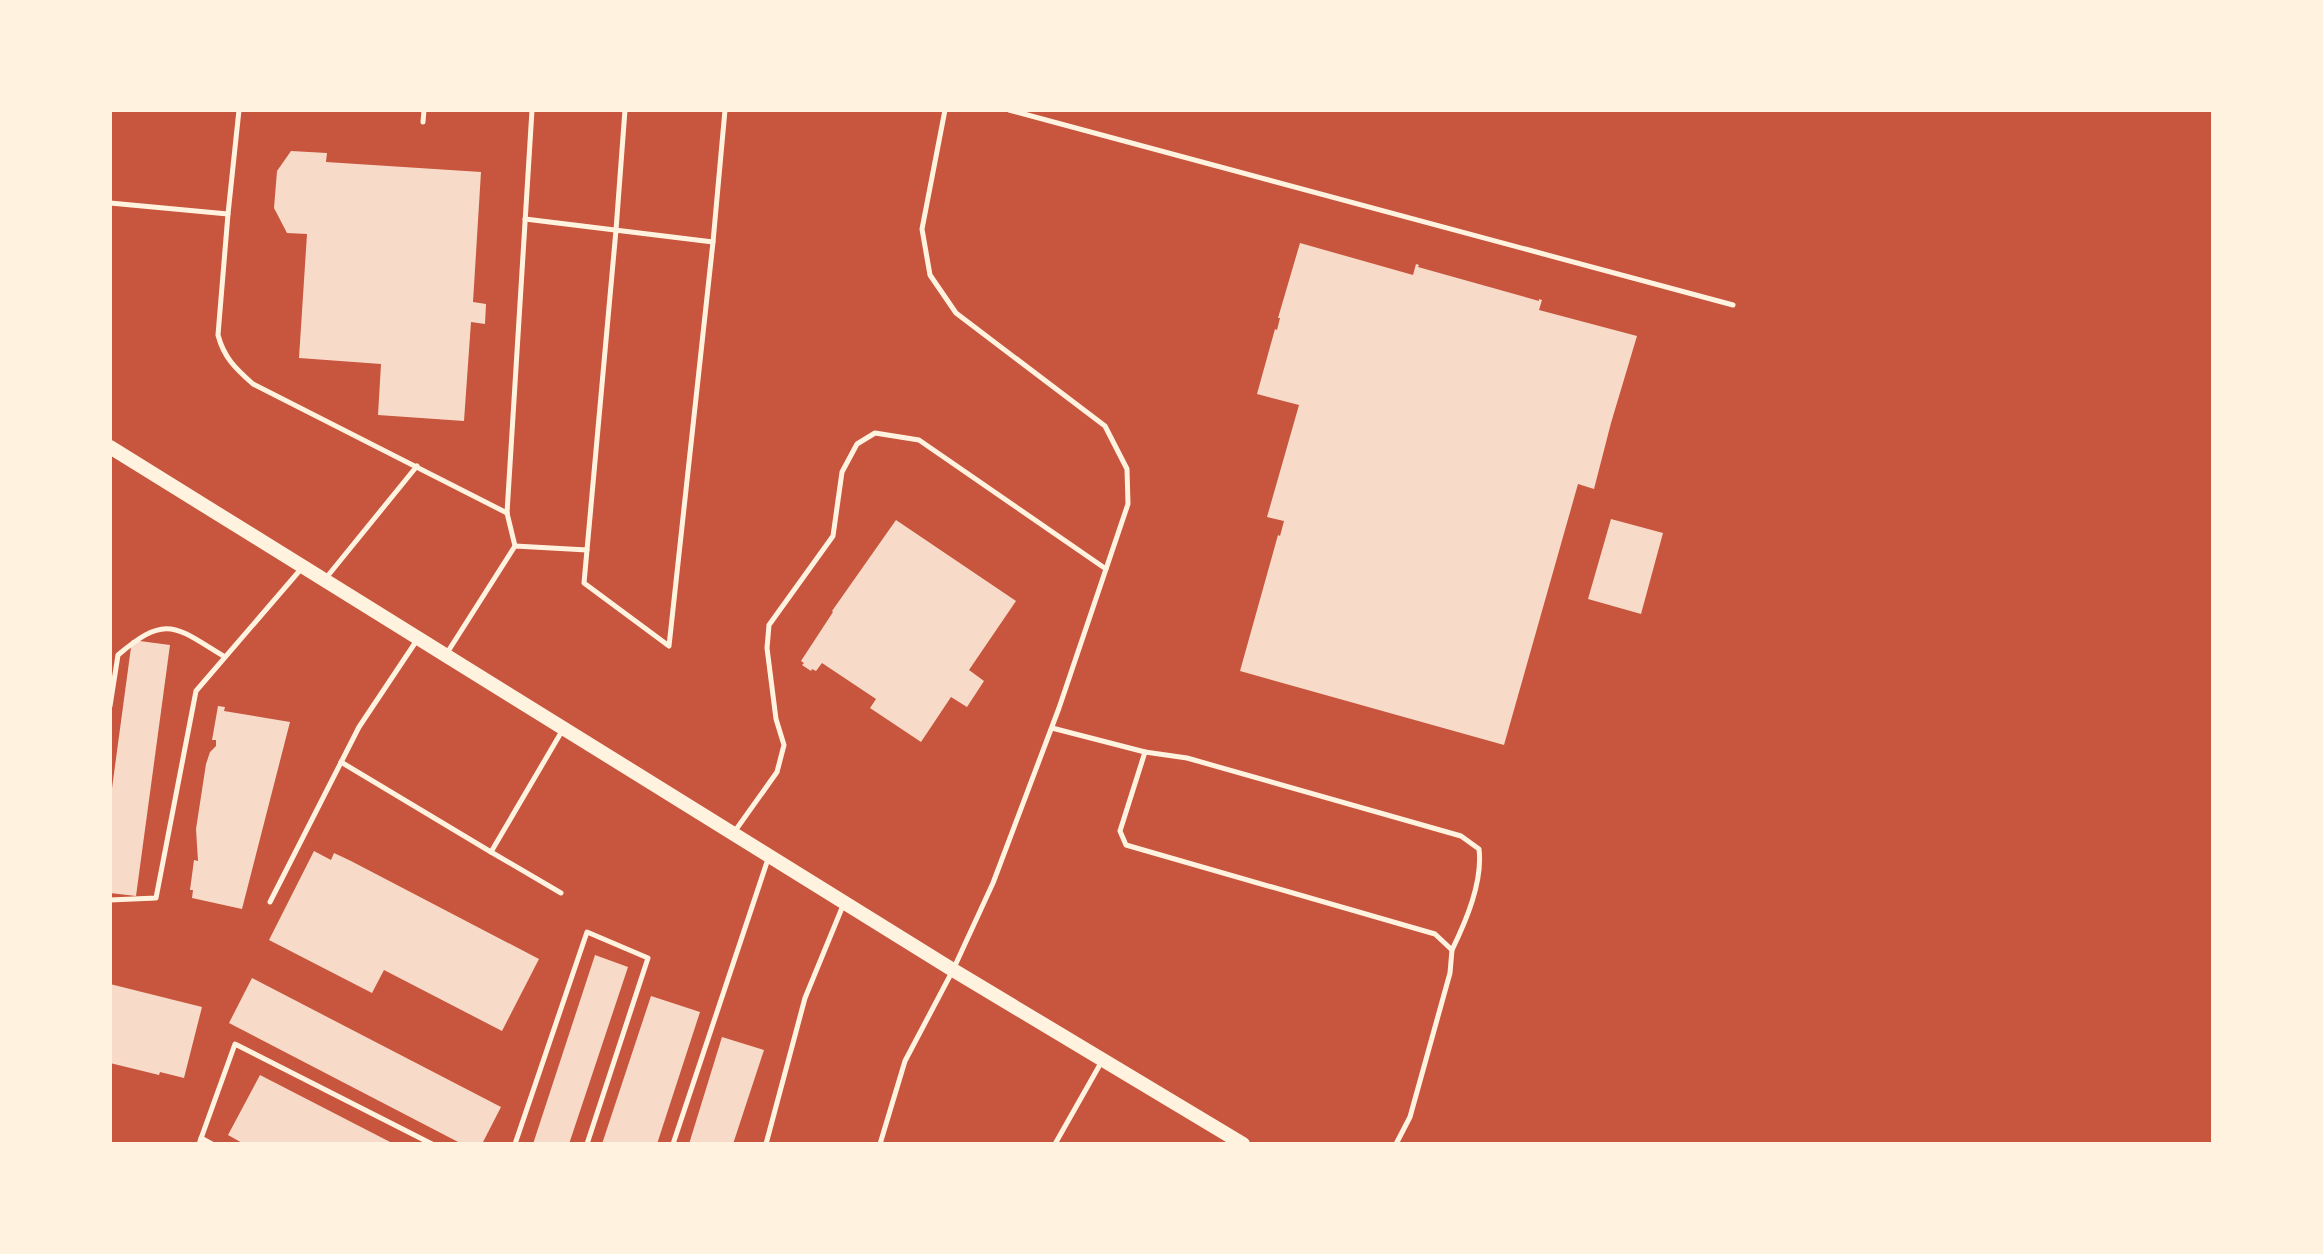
<svg xmlns="http://www.w3.org/2000/svg" width="2323" height="1254" viewBox="0 0 2323 1254" font-family="Signika,sans-serif">
<style>
.building{fill:#f7dbc8}
.lines{fill:none;stroke-linecap:round;stroke-linejoin:round}
.service{stroke:#fff3e0;stroke-width:5}
.secondary{stroke:#fff3e0;stroke-width:14}
</style>
<rect width="100%" height="100%" fill="#c8553d"/>
<g class="building">
<polygon points="291,151 327,153 326,162 481,172 473,302 486,304 485,324 471,322 464,421 378,415 381,364 299,358 307,234 287,233 274,208 277,171"/>
<polygon points="1300,243 1413,275 1416,264 1419,265 1418,267 1539,301 1539,299 1542,300 1539,310 1637,336 1611,423 1594,489 1578,484 1504,745 1240,671 1278,535 1280,536 1284,521 1267,517 1299,405 1257,394 1275,329 1277,330 1280,318 1278,318"/>
<polygon points="1611,519 1663,533 1641,614 1588,599"/>
<polygon points="896,520 1016,601 969,670 984,681 967,707 951,697 921,742 870,708 876,699 822,663 816,671 812,669 811,671 802,665 804,663 801,661 833,612 832,611"/>
<polygon points="132,640 170,645 136,896 110,893 110,803"/>
<polygon points="218,706 225,707 224,711 290,722 242,909 192,898 193,890 190,890 194,860 198,861 196,829 206,764 210,752 216,746 216,740 212,740"/>
<polygon points="314,851 331,860 334,853 351,861 539,959 502,1031 384,970 372,993 269,940"/>
<polygon points="595,955 628,967 569,1144 533,1144"/>
<polygon points="252,978 501,1107 482,1144 462,1144 229,1023"/>
<polygon points="110,984 202,1007 184,1078 160,1072 159,1075 110,1063"/>
<polygon points="651,996 700,1012 657,1144 602,1144"/>
<polygon points="722,1037 764,1050 733,1144 689,1144"/>
<polygon points="260,1075 394,1144 244,1144 228,1135"/>
</g>
<g class="lines">
<g class="service">
<polyline points="625,110 616,230 584,583 669,646 713,242 725,110"/>
<polyline points="1009,110 1733,305"/>
<polyline points="423,122 424,110"/>
<polyline points="110,203 228,214 239,110"/>
<path d="M228,214L218,335C224,358 236,369 253,384L507,513"/>
<polyline points="525,219 713,242"/>
<polyline points="515,546 507,513 532,110"/>
<polyline points="326,578 417,466"/>
<polyline points="447,653 515,546 587,550"/>
<path d="M110,706L118,655C167,613 175,627 225,657"/>
<polyline points="1052,728 1145,752 1120,831 1126,845 1435,934 1452,950 1450,973 1410,1117 1396,1144"/>
<path d="M1145,752L1187,758L1461,836L1479,849C1483,882 1466,921 1452,950"/>
<polyline points="341,762 491,852 562,731"/>
<polyline points="735,831 777,772 784,745 776,719 767,648 769,625 833,536 842,472 857,444 875,433 919,440 1106,569"/>
<polyline points="491,852 561,893"/>
<polyline points="110,900 156,898 196,691 301,569"/>
<polyline points="270,902 359,727 417,640"/>
<polyline points="201,1138 212,1144"/>
<polyline points="199,1144 235,1044 432,1144"/>
<polyline points="515,1144 587,932 648,958 587,1144"/>
<polyline points="673,1144 768,859"/>
<polyline points="766,1144 805,998 844,903"/>
<polyline points="880,1144 905,1061 953,970 993,883 1059,708 1128,504 1127,469 1105,426 956,313 930,275 922,229 945,110"/>
<polyline points="1055,1144 1102,1061"/>
</g>
<polyline class="secondary" points="110,447 953,970 1243,1144"/>
</g>
<rect width="2323" height="1254" fill="none" stroke="#fff3e0" stroke-width="224"/>
</svg>
